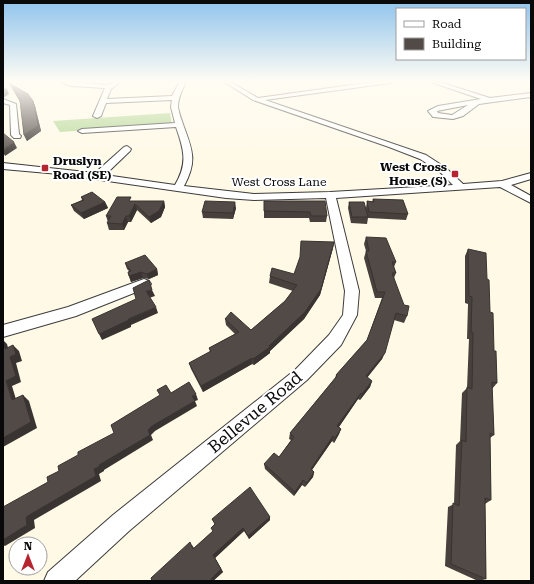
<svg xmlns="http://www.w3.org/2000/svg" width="534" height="584" viewBox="0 0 534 584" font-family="'Roboto Serif',serif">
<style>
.forest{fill:#b3d792}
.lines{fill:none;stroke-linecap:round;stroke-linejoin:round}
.minor-casing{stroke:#3c3c3c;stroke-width:2}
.minor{fill:#fff;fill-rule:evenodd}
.wall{fill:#47403c}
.shaded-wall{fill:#393431}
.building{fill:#524a46;stroke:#393431}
.poi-dot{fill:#b6252f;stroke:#fff;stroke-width:1.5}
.labels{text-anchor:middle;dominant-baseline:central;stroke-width:4;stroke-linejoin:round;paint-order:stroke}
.far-poi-label{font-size:12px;font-weight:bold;fill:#090909;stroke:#fff;text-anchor:start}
.far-street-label{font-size:12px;fill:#090909;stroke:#fff}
.near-street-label{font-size:17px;fill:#090909;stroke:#fff}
</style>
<rect width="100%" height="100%" fill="#fff9e6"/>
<polygon class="forest" points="170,113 172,124 60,132 53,121"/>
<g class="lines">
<g class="minor-casing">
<g id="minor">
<path d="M59,81L108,85L116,81H122L111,89L107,99L172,96L180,81H186C183,90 178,96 178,107C179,114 182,121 184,127C193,151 197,162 184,186L254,194L330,192L453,185L440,172L420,159L389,147L253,100L223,81H229L258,98L380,81H393L390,83L265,100L426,155L446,168L463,184L502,181L531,173V179L511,185L531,196V203L500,187L336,198L359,291L357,315L341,345L307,380L129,531L75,581H44L48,572L113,515L295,370L329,335L343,315L345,291L326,198L254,200L226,198L59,174L3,169V163L95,173L124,147L127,146L131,149L130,151L105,175L175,185C188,163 184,150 176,127L82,133L78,131L82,129L175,123L171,107L172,100L106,103L101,116L97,118L93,116L105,88L71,86Z"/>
<path d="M428,81H436L490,98L531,93V97L479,104L463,116L453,119L433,117L428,111L438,106L481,99ZM468,105L452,115L438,113L437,111Z"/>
<polygon points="3,99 16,104 19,134 21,136 20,138 14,138 11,135 10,105 3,103"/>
<polygon points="144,279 149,281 151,284 149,287 76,316 3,337 3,325 68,307"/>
</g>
</g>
<use href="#minor" class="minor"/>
</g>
<g class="wall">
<polygon points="9,83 33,101 35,106 41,131 27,141 24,135 20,102"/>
<polygon points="81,197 105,202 108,208 84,219 74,211 71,205 82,200"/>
<polygon points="373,199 408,214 406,220 368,218 367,224 351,223 348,208 349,202 366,208 367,201 372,202"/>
<polygon points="132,201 164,201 165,207 161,217 151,223 137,210 131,222 128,222 124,230 109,230 107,223 108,222 106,216"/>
<polygon points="264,201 327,216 326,222 310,222 309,218 264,218"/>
<polygon points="236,208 233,219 203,218 202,212"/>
<polygon points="366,237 396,262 394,267 396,273 394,278 407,316 404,323 394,320 382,359 367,378 372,381 370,387 360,400 358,399 339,427 341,429 339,434 334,443 332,441 312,470 314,472 313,477 305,487 302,485 294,496 265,469 264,464 279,457 291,440 289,439 290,433 335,378 336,375 367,340 382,298 375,298 364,258 366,251 364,244"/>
<polygon points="334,242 333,248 320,295 304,319 270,351 270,353 254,365 252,364 203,392 191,369 189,363 210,352 209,348 235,334 226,325 225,319 251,330 285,301 293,291 269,283 270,276 294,274"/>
<polygon points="468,249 487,279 497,383 492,389 494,435 490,438 491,500 485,504 486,579 479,581 478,581 445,566 448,507 454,504 456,445 460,441 462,393 467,388 469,339 467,339 468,304 465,303 465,256"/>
<polygon points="125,263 157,269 158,275 149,279 143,278 131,282 129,276 129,271 127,269"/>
<polygon points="270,517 270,520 249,539 244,531 215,558 223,572 213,581 152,581 192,545 194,548 213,531 215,524 212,519"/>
</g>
<g class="shaded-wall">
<polygon points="7,89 9,94 3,98 3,92"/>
<polygon points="33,101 35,106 41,131 27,141 24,135"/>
<polygon points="14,142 17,148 5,156 3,152 3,150"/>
<polygon points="164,201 165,207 161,217 151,223 149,217"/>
<polygon points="105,202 108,208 84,219 81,213"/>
<polygon points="235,202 236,208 233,219 233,213"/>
<polygon points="135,204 137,210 131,222 129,216"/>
<polygon points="126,216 128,222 124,230 122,224"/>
<polygon points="334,242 333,248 320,295 304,319 270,351 270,353 254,365 253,359 269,346"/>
<polygon points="157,269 158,275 149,279 147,274"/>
<polygon points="141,272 143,278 131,282 129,276"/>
<polygon points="152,290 155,296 149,298 146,291"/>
<polygon points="156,307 158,313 131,325 131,327 102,340 99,334 128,319"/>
<polygon points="3,340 7,344 10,355 5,349 3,343"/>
<polygon points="13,345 19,351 22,361 16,363 21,382 12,386 18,406 12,400 6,381 10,357"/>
<polygon points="385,353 382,359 363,382 366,376"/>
<polygon points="252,358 252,364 203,392 201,386"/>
<polygon points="372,381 370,387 360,400 362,394"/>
<polygon points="361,393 358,399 336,431 337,426"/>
<polygon points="196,394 198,400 195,401 197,406 155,431 151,435 153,440 104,470 104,471 99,474 101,481 34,520 35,528 5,546 3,545 3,540 26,517 94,469 99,465 148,430 152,426 192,396"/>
<polygon points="23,395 29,401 37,428 3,447 3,438"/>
<polygon points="341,429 339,434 334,443 335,438"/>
<polygon points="333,436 332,441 309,474 311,469"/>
<polygon points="314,472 313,477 305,487 307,483"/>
<polygon points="303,480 302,485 294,496 295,492"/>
<polygon points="270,517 270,520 249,539 248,536"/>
<polygon points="243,528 244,531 215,558 223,572 213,581 212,581 211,579 213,555"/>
</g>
<g class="building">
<polygon points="9,83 28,94 33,101 38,126 24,135 20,100"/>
<polygon points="3,89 7,89 3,92"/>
<polygon points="3,133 14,142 3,150"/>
<polygon points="92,192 105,202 81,213 71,205 84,200 81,197"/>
<polygon points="117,197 131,197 129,201 164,201 159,211 149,217 135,204 129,216 126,216 122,224 107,223 111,216 106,216"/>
<polygon points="373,199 403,200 408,214 369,212 367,201 374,202"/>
<polygon points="205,201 235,202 233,213 202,212"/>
<polygon points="264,201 325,201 327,216 311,216 310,212 264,211"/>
<polygon points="349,202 364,202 368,217 352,217"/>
<polygon points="366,237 386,238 396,262 392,262 396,273 392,273 404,305 409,306 407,316 396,313 385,353 366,376 372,381 362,394 361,393 337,426 341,429 335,438 333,436 311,469 314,472 307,483 303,480 295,492 264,464 274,453 279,457 294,437 290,433 337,376 336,375 367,340 385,292 377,292 366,251 369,251"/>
<polygon points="301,241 334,242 321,289 305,312 269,346 270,347 253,359 252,358 201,386 189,363 211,351 209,348 239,332 225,319 231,312 251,330 285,301 297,285 270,276 272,268 294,274 300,257"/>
<polygon points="468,249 486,253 487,279 489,280 490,312 493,313 494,351 496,351 497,383 492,382 494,435 490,433 491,500 485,498 486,579 451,564 453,503 459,506 462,440 466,442 467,387 472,389 473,333 471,332 472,297 469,296"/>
<polygon points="145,255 157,269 147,274 141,272 129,276 128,272 131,271 125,263"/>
<polygon points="149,280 152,290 146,291 156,307 128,319 129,320 99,334 92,319 136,299 133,288"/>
<polygon points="3,342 5,349 13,345 16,354 10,357 16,376 6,381 12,400 23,395 31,422 3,438"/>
<polygon points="189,382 196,394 192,396 195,401 152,426 148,430 150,435 99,465 99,467 94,469 96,476 26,517 27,525 3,540 3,507 48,482 47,477 59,471 58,466 78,455 78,452 114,433 111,425 160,395 157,390 166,385 171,393"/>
<polygon points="250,487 270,517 248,536 243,528 213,555 221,569 211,579 212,581 152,581 151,578 190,542 193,549 213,531 211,528 215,524 212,519"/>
</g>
<linearGradient id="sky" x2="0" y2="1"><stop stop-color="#90c4ed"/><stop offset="0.5" stop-color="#fffcf4"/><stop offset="1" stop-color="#fffcf4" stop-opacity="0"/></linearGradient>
<rect width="534" height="162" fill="url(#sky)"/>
<g class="poi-dot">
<rect x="41" y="164" width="8" height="8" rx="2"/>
<rect x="451" y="170" width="8" height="8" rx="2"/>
</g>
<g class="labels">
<g class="far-poi-label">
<text x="53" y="161">Druslyn<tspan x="53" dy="14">Road (SE)</tspan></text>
<text x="447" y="167" text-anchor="end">West Cross<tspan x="447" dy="14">House (S)</tspan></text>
</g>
<g class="far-street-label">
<text x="279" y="182">West Cross Lane</text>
</g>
<g class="near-street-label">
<text transform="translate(255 412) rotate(-40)">Bellevue Road</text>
</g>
</g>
<rect width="534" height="584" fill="none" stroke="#090909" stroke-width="8"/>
<rect x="396" y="8" width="130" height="52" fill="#ffffff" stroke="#9d9d9d"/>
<rect x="404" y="21" width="20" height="6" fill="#ffffff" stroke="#9d9d9d"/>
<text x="432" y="28" font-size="12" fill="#090909">Road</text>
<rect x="404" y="38" width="20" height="12" fill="#524a46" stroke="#9d9d9d"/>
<text x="432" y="48" font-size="12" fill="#090909">Building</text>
<g transform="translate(28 556)"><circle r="19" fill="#ffffff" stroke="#9d9d9d"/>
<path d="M0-3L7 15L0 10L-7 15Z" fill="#b6252f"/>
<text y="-6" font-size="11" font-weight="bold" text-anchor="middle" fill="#090909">N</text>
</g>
</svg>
